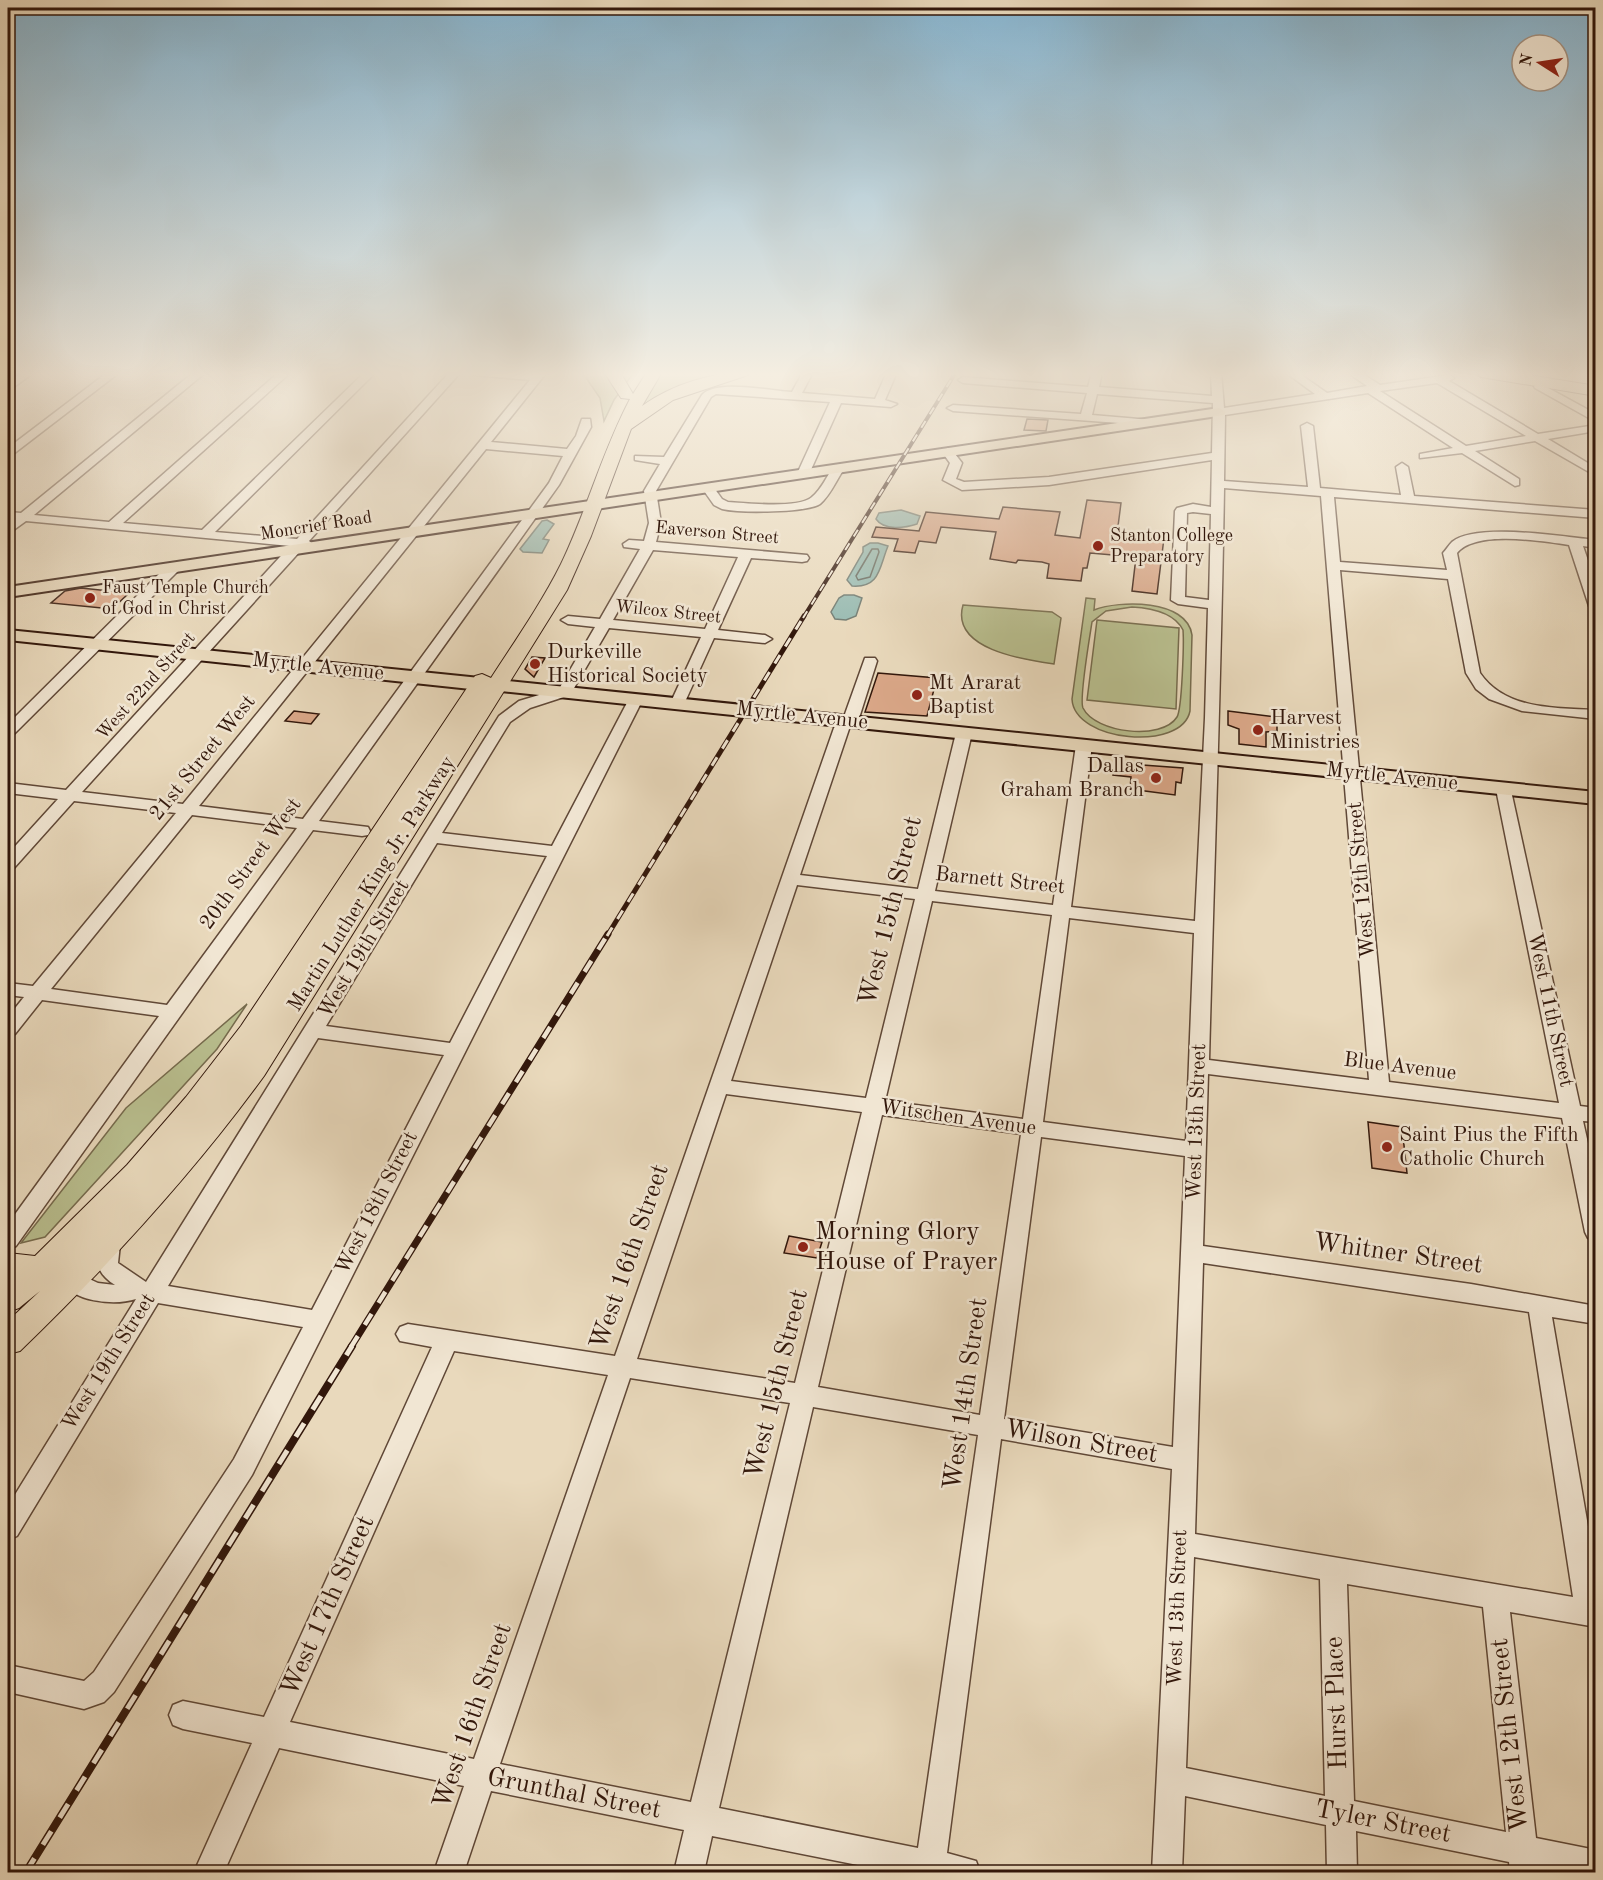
<svg xmlns="http://www.w3.org/2000/svg" width="1603" height="1880" viewBox="0 0 1603 1880" font-family="'Old Standard TT',serif">
<style>
.green{fill:#b9bf8f;stroke:#766b4d;stroke-width:1.5;fill-rule:evenodd}
.water{fill:#97bab1;stroke:#6f796f;stroke-width:1.5}
.lines{fill:none;stroke-linecap:round;stroke-linejoin:round}
.shore{stroke:#64685e;stroke-width:1.5}
.building{fill:#dba889;stroke:#32170b;stroke-width:1.5}
.minor-casing{stroke:#604837;stroke-width:3}
.major-casing{stroke:#32170b;stroke-width:4}
.highway-casing{stroke:#32170b;stroke-width:2}
.minor{fill:#f1e6d3;fill-rule:evenodd}
.major{fill:#e9d9bc;fill-rule:evenodd}
.highway{fill:#e9d9bc;fill-rule:evenodd}
.rail-far3-casing{stroke:#32170b;stroke-width:4}
.rail-far2-casing{stroke:#32170b;stroke-width:5}
.rail-far1-casing{stroke:#32170b;stroke-width:7}
.rail-casing{stroke:#32170b;stroke-width:8}
.rail-far3{stroke:#f1e6d3;stroke-width:2;stroke-dasharray:8;stroke-linecap:butt}
.rail-far2{stroke:#f1e6d3;stroke-width:3;stroke-dasharray:10;stroke-linecap:butt}
.rail-far1{stroke:#f1e6d3;stroke-width:4.5;stroke-dasharray:13;stroke-linecap:butt}
.rail{stroke:#f1e6d3;stroke-width:5;stroke-dasharray:16;stroke-linecap:butt}
.poi-dot{fill:#8f2418;stroke:#f1e6d3;stroke-width:2}
.labels{text-anchor:middle;dominant-baseline:central;stroke-width:5;stroke-linejoin:round;paint-order:stroke}
.far-street-label{font-size:18px;fill:#32170b;stroke:#f1e6d3}
.far-poi-label{font-size:18px;fill:#32170b;stroke:#f1e6d3;text-anchor:start}
.poi-label{font-size:21px;fill:#32170b;stroke:#f1e6d3;text-anchor:start}
.street-label{font-size:21px;fill:#32170b;stroke:#f1e6d3}
.near-street-label{font-size:26px;fill:#32170b;stroke:#f1e6d3}
.near-poi-label{font-size:26px;fill:#32170b;stroke:#f1e6d3;text-anchor:start}
</style>
<rect width="100%" height="100%" fill="#e9d9bc"/>
<filter id="stains"><feTurbulence type="fractalNoise" baseFrequency=".00333" numOctaves="4"/><feColorMatrix values="0 0 0 0 .2 0 0 0 0 .09 0 0 0 0 .02 0 0 0 .5 -.17"/></filter>
<radialGradient id="worn" r=".72"><stop offset=".6" stop-color="#630" stop-opacity="0"/><stop offset="1" stop-color="#630" stop-opacity=".3"/></radialGradient>
<g class="green">
<polygon points="582,372 634,372 614,400 604,421 600,398"/>
<polygon points="661,372 735,372 698,383 636,413"/>
<path d="M1086,598L1095,599L1094,610C1119,600 1187,599 1192,635L1190,711C1182,752 1074,742 1072,699ZM1132,607C1150,608 1174,612 1183,630C1184,643 1182,709 1177,717C1162,741 1095,733 1083,708C1079,699 1090,635 1092,622L1106,611Z"/>
<path d="M963,605L1052,612L1061,618L1054,664C1026,660 950,650 963,605Z"/>
<polygon points="1097,620 1179,628 1176,709 1087,700"/>
<polygon points="247,1004 217,1049 45,1237 21,1243 126,1108"/>
</g>
<g class="water">
<path d="M901,510L920,516L917,524C905,528 884,531 876,519L879,513Z"/>
<polygon points="547,520 554,524 543,539 549,540 542,553 523,552 520,549 542,521"/>
<path d="M870,543H878L888,546C879,568 880,588 852,586L847,580L863,552V547Z"/>
<polygon points="844,595 854,595 862,598 856,616 846,620 835,619 831,612 839,598"/>
</g>
<g class="lines">
<polygon class="shore" points="872,549 878,549 879,552 870,577 858,580 856,576"/>
</g>
<g class="building">
<polygon points="1027,419 1048,420 1046,431 1024,430"/>
<polygon points="1087,500 1121,503 1117,534 1164,538 1157,594 1132,591 1136,557 1090,553 1087,568 1083,568 1081,581 1047,578 1049,564 1042,562 1018,560 1016,563 990,559 996,532 941,527 936,543 919,541 915,553 894,551 898,539 872,537 876,527 919,531 926,512 999,519 1003,507 1060,512 1055,535 1080,538"/>
<polygon points="81,588 129,593 112,609 51,603 65,591"/>
<polygon points="532,657 545,658 534,677 525,669"/>
<polygon points="878,673 937,678 927,716 865,712"/>
<polygon points="294,711 319,714 311,724 285,721"/>
<polygon points="1228,711 1277,717 1277,731 1266,732 1266,747 1239,744 1239,729 1228,725"/>
<polygon points="1115,763 1183,768 1181,783 1176,782 1175,795 1130,789 1131,777 1113,775"/>
<polygon points="1368,1122 1402,1127 1407,1173 1372,1168"/>
<polygon points="789,1236 822,1242 817,1258 784,1253"/>
</g>
<g class="lines">
<g class="minor-casing">
<g id="minor">
<polygon points="23,372 35,372 8,391 8,383"/>
<polygon points="108,372 120,372 12,455 8,456 8,448"/>
<path d="M194,372H206L34,515L109,522L279,372H291L123,523L202,530L365,372H376L215,532L297,539L450,372H461L309,541L313,544L312,547L303,548L82,792L183,804L530,380L474,375L469,372H547L491,442L567,449L576,436L582,419H590L591,427L559,485L319,821L368,827L370,831L368,835L362,836L313,830L16,1246L8,1249V1224L159,1016L42,1000L15,1034L8,1036V1017L24,997L8,995V983L33,986L176,813L74,801L14,868L8,869V854L58,799L8,793V783L66,790L290,546L26,521L8,534V524L12,520H8V512L21,513ZM486,449L563,456L549,483L303,819L199,806ZM192,815L297,828L167,1005L51,989Z"/>
<path d="M803,372H813L802,393L875,399L887,372H897L885,400L897,404L891,407L841,403L809,474L803,478L797,474L830,402L716,394L711,397L656,491L661,523L656,542L807,555L809,558L807,561L802,562L751,558L718,630L765,635L772,639L765,643L714,638L684,704L677,708L670,704L701,637L609,628L570,695L530,708L510,722L442,833L552,846L629,699L636,695L643,699L252,1475L114,1692L104,1702L84,1709L8,1692V1665L84,1681L94,1672L234,1459L303,1327L158,1303L17,1536L8,1540V1506L136,1299C115,1306 72,1302 61,1280L64,1274L72,1271L98,1283L115,1285C97,1274 91,1257 101,1238L109,1235L117,1238L120,1244L118,1263L146,1282L499,716L519,701L559,689L595,627L568,624L561,620L568,616L600,619L640,549L624,547L623,544L629,540L644,541L649,523L644,491L660,464L635,460V456L664,457L702,395C716,379 770,391 792,392ZM653,550L738,557L705,629L613,620ZM437,843L547,856L450,1043L326,1026ZM318,1038L444,1055L312,1310L168,1286Z"/>
<path d="M1092,372H1102L1099,387L1212,396L1211,372H1221L1224,408L1315,394L1285,372H1297L1327,393L1367,386L1347,372H1360L1380,385L1449,375L1454,378L1449,381L1538,434L1596,425V431L1548,439L1596,468V476L1535,441L1475,451L1519,479V485L1515,486L1462,453L1420,458V454L1453,448L1368,393L1225,415L1224,481L1308,487L1301,426L1307,423L1313,426L1320,488L1401,495L1396,467L1402,463L1408,467L1414,496L1596,510V518L1334,497L1340,562L1447,570L1443,553C1446,550 1449,545 1452,542C1476,522 1564,537 1596,540V548L1583,546L1596,584V610L1589,606L1569,545C1541,541 1476,530 1457,553L1480,673C1505,710 1556,708 1596,710V719L1522,711L1489,699L1476,689L1466,673L1448,579L1340,570L1389,1082L1559,1103L1496,789L1498,786H1510L1580,1106L1596,1108V1122L1583,1121L1596,1179V1240L1588,1238L1585,1232L1562,1118L1208,1074L1203,1246L1471,1284L1596,1306V1324L1552,1317L1596,1573V1627L1510,1612L1536,1838L1596,1850V1872H1559L1540,1868V1872H1510L1509,1862L1356,1831L1357,1872H1327L1326,1825L1185,1796L1182,1872H1152L1172,1469L1001,1439L947,1853L976,1861L980,1872H893L712,1836L704,1872H674L684,1830L491,1791L464,1872H434L464,1786L279,1748L224,1872H194L252,1743L183,1729L173,1725L169,1715L173,1705L183,1701L264,1717L432,1347L400,1341L396,1334L400,1327L408,1324L615,1356L834,728L845,714L865,658H875L877,661L860,715L849,729L800,875L918,889L956,733L964,728L972,733L935,891L1053,905L1076,745L1084,740L1092,745L1071,907L1195,921L1205,718L1208,608L1178,604L1171,600L1175,511L1177,508L1193,504L1211,507L1212,460L1049,485L962,490L943,480L950,463L942,452L948,448L952,450L962,463L956,479L964,482L1049,477L1212,453L1213,403L1097,394L1092,415L1151,420L1153,422L1147,425L953,411L947,408L953,405L1081,414L1087,393L963,383L958,380L963,377L1088,387ZM1437,383L1526,436L1466,446L1380,391ZM1224,488L1321,496L1369,1080L1209,1060C1214,869 1221,679 1224,488ZM1193,512L1211,514L1209,600L1185,597L1187,513ZM797,885L915,899L866,1098L731,1081ZM932,901L1052,915L1023,1119L885,1101ZM1069,918L1194,933L1186,1141L1043,1122ZM726,1094L862,1112L795,1383L637,1359ZM882,1115L1021,1134L980,1415L818,1387ZM1041,1137L1185,1156L1173,1447L1004,1419ZM1203,1263L1529,1312L1573,1597L1195,1534ZM454,1351L608,1375L474,1759L290,1722ZM630,1378L790,1403L691,1802L500,1764ZM813,1407L978,1435L918,1848L719,1808ZM1194,1557L1320,1579L1325,1796L1186,1768ZM1347,1584L1483,1607L1506,1832L1354,1801Z"/>
<polygon points="1539,383 1596,414 1596,422 1535,388 1534,386"/>
<path d="M838,465L844,469C837,479 830,496 820,504C806,513 739,513 722,509L714,505L702,488L708,484L712,485L722,499L728,502C746,503 799,509 812,497C821,490 827,476 834,466Z"/>
<polygon points="173,564 180,568 178,571 13,735 8,736 8,724 168,565"/>
</g>
</g>
<g class="major-casing">
<g id="major">
<polygon points="1219,408 1226,412 1224,415 8,597 8,587"/>
<polygon points="8,630 480,678 486,680 489,684 486,688 480,690 8,640"/>
<polygon points="498,680 1596,792 1596,804 491,690 489,686 491,682"/>
</g>
</g>
<g class="highway-casing">
<g id="highway">
<path d="M604,372H620L633,394L647,372H662L642,406C673,384 713,372 750,372L748,375L673,400L631,429L591,536L567,590L264,1076C191,1176 109,1265 20,1351L8,1354V1321L40,1291L19,1308L8,1312V1280L11,1278L8,1277V1253L35,1256L127,1165L186,1097L241,1026L475,676L482,674L491,678C515,641 541,604 561,564C587,510 602,452 630,399L621,398Z"/>
<polygon points="1474,372 1510,372 1596,386 1596,396 1481,377"/>
</g>
</g>
<use href="#minor" class="minor"/>
<use href="#major" class="major"/>
<use href="#highway" class="highway"/>
<g class="rail-far3-casing">
<polyline id="rail-far3" points="803,618 956,372"/>
</g>
<g class="rail-far2-casing">
<polyline id="rail-far2" points="607,936 804,616"/>
</g>
<g class="rail-far1-casing">
<polyline id="rail-far1" points="351,1347 608,934"/>
</g>
<g class="rail-casing">
<polyline id="rail" points="26,1872 352,1346"/>
</g>
<use href="#rail-far3" class="rail-far3"/>
<use href="#rail-far2" class="rail-far2"/>
<use href="#rail-far1" class="rail-far1"/>
<use href="#rail" class="rail"/>
</g>
<linearGradient id="sky" x2="0" y2="1"><stop stop-color="#87b6d2"/><stop offset="0.59" stop-color="#f5eee1"/><stop offset="1" stop-color="#f5eee1" stop-opacity="0"/></linearGradient>
<rect width="1603" height="635" fill="url(#sky)"/>
<g class="poi-dot">
<circle cx="1098" cy="546" r="6"/>
<circle cx="90" cy="598" r="6"/>
<circle cx="535" cy="664" r="6"/>
<circle cx="917" cy="695" r="6"/>
<circle cx="1258" cy="730" r="6"/>
<circle cx="1156" cy="778" r="6"/>
<circle cx="1387" cy="1147" r="6"/>
<circle cx="803" cy="1247" r="6"/>
</g>
<g class="labels">
<g class="far-street-label">
<text transform="translate(316 526) rotate(-9)">Moncrief Road</text>
<text transform="translate(717 533) rotate(5)">Eaverson Street</text>
<text transform="translate(668 612) rotate(6)">Wilcox Street</text>
<text transform="translate(146 686) rotate(-48)">West 22nd Street</text>
</g>
<g class="far-poi-label">
<text x="1110" y="536">Stanton College<tspan x="1110" dy="21">Preparatory</tspan></text>
<text x="102" y="588">Faust Temple Church<tspan x="102" dy="21">of God in Christ</tspan></text>
</g>
<g class="poi-label">
<text x="547" y="652">Durkeville<tspan x="547" dy="24">Historical Society</tspan></text>
<text x="929" y="683">Mt Ararat<tspan x="929" dy="24">Baptist</tspan></text>
<text x="1270" y="718">Harvest<tspan x="1270" dy="24">Ministries</tspan></text>
<text x="1144" y="766" text-anchor="end">Dallas<tspan x="1144" dy="24">Graham Branch</tspan></text>
<text x="1399" y="1135">Saint Pius the Fifth<tspan x="1399" dy="24">Catholic Church</tspan></text>
</g>
<g class="street-label">
<text transform="translate(318 667) rotate(6)">Myrtle Avenue</text>
<text transform="translate(802 716) rotate(6)">Myrtle Avenue</text>
<text transform="translate(203 758) rotate(-51)">21st Street West</text>
<text transform="translate(1392 777) rotate(6)">Myrtle Avenue</text>
<text transform="translate(251 864) rotate(-54)">20th Street West</text>
<text transform="translate(1362 880) rotate(-95)">West 12th Street</text>
<text transform="translate(1000 881) rotate(6)">Barnett Street</text>
<text transform="translate(372 884) rotate(-58)">Martin Luther King Jr. Parkway</text>
<text transform="translate(364 949) rotate(-59)">West 19th Street</text>
<text transform="translate(1550 1010) rotate(78)">West 11th Street</text>
<text transform="translate(1400 1067) rotate(7)">Blue Avenue</text>
<text transform="translate(958 1118) rotate(8)">Witschen Avenue</text>
<text transform="translate(1197 1122) rotate(-88)">West 13th Street</text>
<text transform="translate(377 1203) rotate(-63)">West 18th Street</text>
<text transform="translate(109 1362) rotate(-58)">West 19th Street</text>
<text transform="translate(1178 1608) rotate(-88)">West 13th Street</text>
</g>
<g class="near-street-label">
<text transform="translate(891 911) rotate(-76)">West 15th Street</text>
<text transform="translate(1398 1254) rotate(8)">Whitner Street</text>
<text transform="translate(630 1257) rotate(-71)">West 16th Street</text>
<text transform="translate(777 1384) rotate(-76)">West 15th Street</text>
<text transform="translate(966 1394) rotate(-82)">West 14th Street</text>
<text transform="translate(1081 1442) rotate(10)">Wilson Street</text>
<text transform="translate(328 1606) rotate(-66)">West 17th Street</text>
<text transform="translate(1337 1703) rotate(-92)">Hurst Place</text>
<text transform="translate(473 1716) rotate(-71)">West 16th Street</text>
<text transform="translate(1510 1735) rotate(-96)">West 12th Street</text>
<text transform="translate(574 1794) rotate(11)">Grunthal Street</text>
<text transform="translate(1383 1822) rotate(11)">Tyler Street</text>
</g>
<g class="near-poi-label">
<text x="815" y="1232">Morning Glory<tspan x="815" dy="30">House of Prayer</tspan></text>
</g>
</g>
<rect width="1603" height="1880" fill="none" stroke="#e9d9bc" stroke-width="30"/>
<rect x="9" y="9" width="1585" height="1862" fill="none" stroke="#32170b" stroke-width="3"/>
<rect x="15" y="15" width="1573" height="1850" fill="none" stroke="#32170b" stroke-width="1.5"/>
<g transform="translate(1540 63) rotate(282)"><circle r="28" fill="#f1e6d3" stroke="#a59383" stroke-width="1.5"/>
<path d="M0-4.5L10 22L0 15L-10 22Z" fill="#8f2418"/>
<text y="-9" font-size="16" font-weight="bold" text-anchor="middle" fill="#32170b">N</text>
</g>
<rect width="100%" height="100%" filter="url(#stains)"/>
<rect width="100%" height="100%" fill="url(#worn)"/>
</svg>
